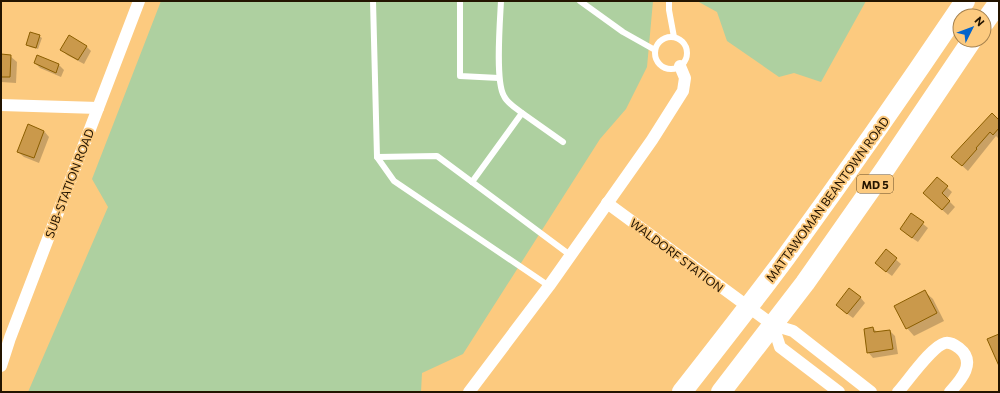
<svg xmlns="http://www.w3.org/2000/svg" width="1000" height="393" viewBox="0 0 1000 393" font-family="Commissioner,sans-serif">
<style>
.green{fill:#aed0a0}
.shadow{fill:#0003}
.building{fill:#ca994b;stroke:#8b5e00}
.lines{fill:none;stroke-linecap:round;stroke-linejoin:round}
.service{stroke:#fff;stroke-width:6}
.minor{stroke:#fff;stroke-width:12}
.trunk{stroke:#fff;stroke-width:20}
.labels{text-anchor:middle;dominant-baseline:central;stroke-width:4;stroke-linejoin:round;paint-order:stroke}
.shield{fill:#fcca7f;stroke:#644b26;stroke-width:1}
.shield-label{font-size:11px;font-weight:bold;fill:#231400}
.street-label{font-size:12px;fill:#231400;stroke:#fcca7f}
</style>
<rect width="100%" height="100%" fill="#fcca7f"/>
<g class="green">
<polygon points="161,1 653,1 647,67 626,109 600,139 463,354 422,373 421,392 28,392 108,207 92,179"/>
<polygon points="697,1 866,1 821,82 794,73 779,77 727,41 717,12"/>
</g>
<g class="shadow">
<polygon points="39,36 42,38 38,49 30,47 27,44"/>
<polygon points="86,46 91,51 84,64 67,55 62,50"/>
<polygon points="1,55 10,56 17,62 16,83 1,82"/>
<polygon points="38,57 59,65 64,70 61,77 40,68 35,63"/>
<polygon points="999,121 999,139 996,136 968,171 958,162"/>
<polygon points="44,131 49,137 39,163 24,157 18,152"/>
<polygon points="937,178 952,192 947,199 955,207 948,215 929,198"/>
<polygon points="911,214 928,228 918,242 906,234"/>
<polygon points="886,251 901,264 892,276 881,268"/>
<polygon points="925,292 933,299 944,321 914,336 907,328"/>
<polygon points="860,297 865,303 853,318 842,310"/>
<polygon points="873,328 877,332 890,331 895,336 898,354 873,358 868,352"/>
</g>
<g class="building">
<polygon points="30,32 40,35 36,48 26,45"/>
<polygon points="69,35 87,46 78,60 60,50"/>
<polygon points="1,54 11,55 10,77 1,77"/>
<polygon points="37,55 59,64 56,73 34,63"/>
<polygon points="992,113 999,120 999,128 993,135 990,132 976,148 977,149 962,166 951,157"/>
<polygon points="28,124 44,131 34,158 17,152"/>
<polygon points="937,177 948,186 942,193 950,201 942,210 923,193"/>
<polygon points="911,213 924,222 912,238 900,229"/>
<polygon points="886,249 897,258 886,272 875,263"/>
<polygon points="849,288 861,297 847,314 836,305"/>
<polygon points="925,290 937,313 906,329 894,306"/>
<polygon points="873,327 874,332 890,330 893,349 867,353 864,329"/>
<polygon points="999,334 999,366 987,339"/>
</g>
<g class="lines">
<g class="service">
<polyline points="373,1 377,157 394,181 549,286"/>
<polyline points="460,1 460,76 499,78"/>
<polyline points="580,1 623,32 655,50"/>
<polyline points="669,1 669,10 674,37"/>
<circle cx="671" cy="53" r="16"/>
<polyline points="522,113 563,142"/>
<polyline points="377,157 437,156 570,255"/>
<path d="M472,182L522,113C516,108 507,103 504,96C495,82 500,21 501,1"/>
</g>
<g class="minor">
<polyline points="1,105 98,108"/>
<polyline points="607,203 773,325 793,331 871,392"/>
<polyline points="773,325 780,347 839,392"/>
<polyline points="1,366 10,338 139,1"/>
<polyline points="469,392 549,286 652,140 683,91 685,78 680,66"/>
<path d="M898,392C908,381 932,346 945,343C949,342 955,345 959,348C977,362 961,380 950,392"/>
</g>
<g class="trunk">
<polyline points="984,23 999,2"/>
<path d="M682,392C717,347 752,303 786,257C847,173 907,87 965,1"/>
<polyline points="721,392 805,283 885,169 972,40"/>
</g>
</g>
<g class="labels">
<rect class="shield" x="857" y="175" width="36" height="18" rx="3"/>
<g class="shield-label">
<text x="875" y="184">MD 5</text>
</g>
<g class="street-label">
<text transform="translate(69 183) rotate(-69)">SUB-STATION ROAD</text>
<text transform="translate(827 199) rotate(-54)">MATTAWOMAN BEANTOWN ROAD</text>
<text transform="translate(677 255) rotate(37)">WALDORF STATION</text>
</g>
</g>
<rect width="1000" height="393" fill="none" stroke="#231400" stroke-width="4"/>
<g transform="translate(972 28) rotate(48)"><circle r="19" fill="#fcca7f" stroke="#a5814c"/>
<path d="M0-3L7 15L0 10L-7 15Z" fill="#0264cc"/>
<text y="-6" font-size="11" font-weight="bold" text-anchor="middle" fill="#231400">N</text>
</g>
</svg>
